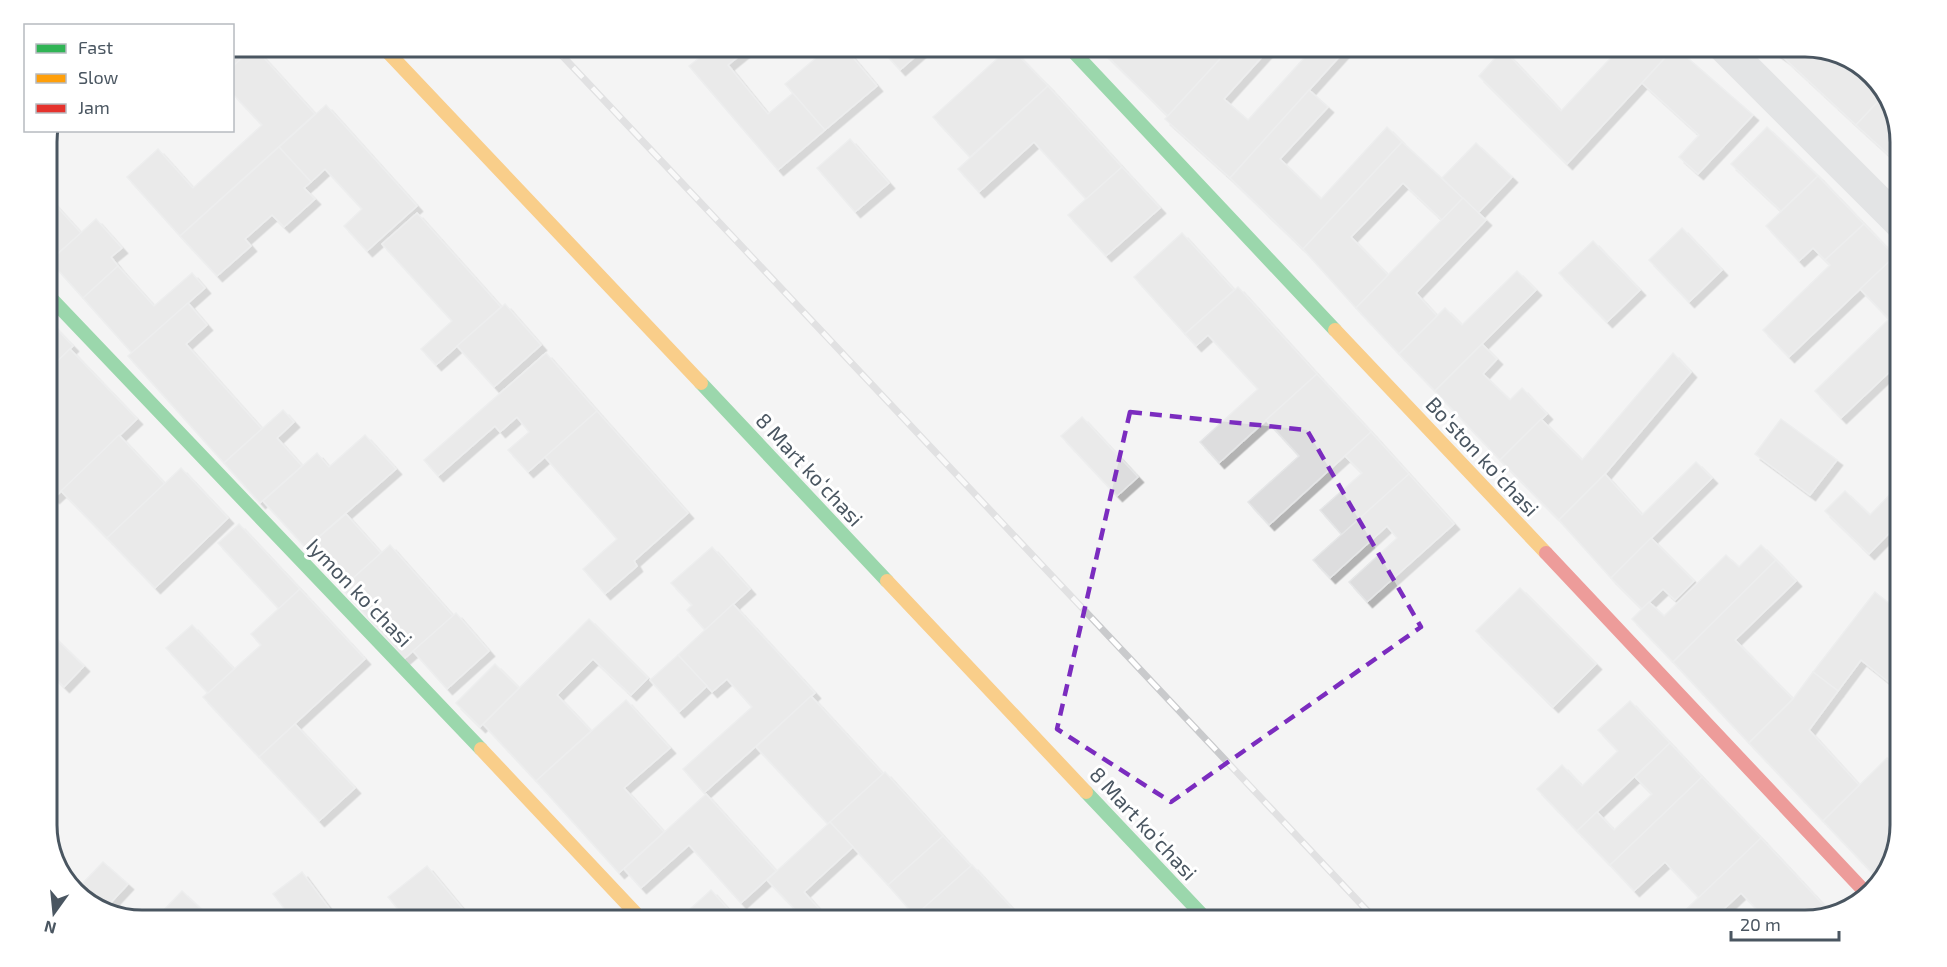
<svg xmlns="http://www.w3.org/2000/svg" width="1947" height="967" viewBox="0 0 1947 967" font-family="'Exo 2',sans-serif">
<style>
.building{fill:#ddddde;stroke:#e5e6e7;stroke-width:1.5;filter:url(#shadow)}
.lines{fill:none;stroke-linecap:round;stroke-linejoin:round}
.street{stroke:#ced0d2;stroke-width:32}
.fast{stroke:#30b455;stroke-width:14}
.slow{stroke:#ff9f0a;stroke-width:14}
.jam{stroke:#e5322d;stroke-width:14}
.rail-casing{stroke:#c9cacc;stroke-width:7}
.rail{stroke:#fff;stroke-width:4.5;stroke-dasharray:14;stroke-linecap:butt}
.marked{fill:none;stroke:#7b2cbf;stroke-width:4.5;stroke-dasharray:12 8;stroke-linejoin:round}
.labels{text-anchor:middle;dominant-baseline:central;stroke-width:6;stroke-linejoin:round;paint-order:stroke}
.street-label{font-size:21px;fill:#4a5661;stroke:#fff}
.rim{fill:none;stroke:#4a5661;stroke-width:3}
</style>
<defs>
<filter id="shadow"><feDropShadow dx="5.5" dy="5.5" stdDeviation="0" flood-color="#0004"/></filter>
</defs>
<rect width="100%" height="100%" fill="#f4f4f4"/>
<g class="building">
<polygon points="232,47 255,47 232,67"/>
<polygon points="254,47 315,114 180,236 127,177 158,149 193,188 262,125 232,93 232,67"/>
<polygon points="713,47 750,47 728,65 768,114 793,93 825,130 778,170 689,66"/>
<polygon points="829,47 844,47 877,86 825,130 785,84"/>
<polygon points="886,47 926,47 900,70 882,50"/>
<polygon points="1010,47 1048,86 970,157 933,117"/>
<polygon points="1098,47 1231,47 1168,116"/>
<polygon points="1231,47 1271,47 1224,99 1248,120 1314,47 1348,47 1230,178 1165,119"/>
<polygon points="1621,47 1675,47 1567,164 1479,76 1503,49 1561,111"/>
<polygon points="1675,47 1753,115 1698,174 1679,157 1699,135 1642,83"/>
<polygon points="1768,47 1792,47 1784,58"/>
<polygon points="1792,47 1805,47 1847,56 1884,89 1886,93 1856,125 1784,58"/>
<polygon points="1048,86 1122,167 1086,199 1034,142 979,192 958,169"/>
<polygon points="1309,90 1328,107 1280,159 1321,199 1387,127 1402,142 1303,249 1230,178"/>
<polygon points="1886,93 1900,136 1900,165 1856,125"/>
<polygon points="326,105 417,206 367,251 344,226 362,209 325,169 311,182 279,147"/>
<polygon points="1767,127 1818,176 1781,211 1731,164"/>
<polygon points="850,139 889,183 855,212 817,168"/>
<polygon points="1402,142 1463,198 1442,220 1403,183 1351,237 1388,275 1356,308 1303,249"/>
<polygon points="1476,143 1512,177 1478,213 1442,178"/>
<polygon points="279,147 311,182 304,188 315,199 284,227 272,215 245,239 251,246 217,276 180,236"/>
<polygon points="1122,167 1160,208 1106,256 1068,215"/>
<polygon points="1818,176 1864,224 1825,260 1813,248 1799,261 1766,226"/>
<polygon points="1463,198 1486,220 1416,293 1437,316 1399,354 1356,308"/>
<polygon points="50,199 81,233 47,263 47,201"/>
<polygon points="417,213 501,307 436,365 421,349 452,321 382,244"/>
<polygon points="96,219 122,248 111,257 118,266 83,298 50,261"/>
<polygon points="1864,224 1895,256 1789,357 1763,330 1830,265 1825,260"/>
<polygon points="1682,228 1722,270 1689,302 1649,260"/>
<polygon points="1182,233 1234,290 1185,334 1134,277"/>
<polygon points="1593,241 1640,290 1607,322 1559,273"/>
<polygon points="1895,256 1900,262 1900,362 1841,418 1815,391 1889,319 1860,289"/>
<polygon points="118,266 154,306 192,273 205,288 132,353 83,298"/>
<polygon points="1517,271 1536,290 1435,391 1399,354 1445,308 1462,325"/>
<polygon points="1238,287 1317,374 1219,463 1200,442 1258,389 1208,335 1196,346 1185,334"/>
<polygon points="188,303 207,325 186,344 262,429 224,463 128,356"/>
<polygon points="505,304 541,345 494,387 457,346"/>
<polygon points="47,319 73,346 47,371"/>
<polygon points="1482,344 1497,359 1483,374 1510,400 1522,388 1547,414 1500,460 1435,391"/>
<polygon points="70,349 137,419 54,498 47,491 47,371"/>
<polygon points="546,353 597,411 528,472 508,450 529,432 517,417 500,432 495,426 438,476 424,460"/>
<polygon points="1673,353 1691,372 1605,474 1559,520 1500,460 1541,419 1582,460"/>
<polygon points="1317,374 1371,432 1269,525 1248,502 1299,456 1266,420"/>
<polygon points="283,410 294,422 277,438 302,466 260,503 224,463"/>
<polygon points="597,411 688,513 634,561 637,566 605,594 583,569 617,539 545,457"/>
<polygon points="1082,417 1138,477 1117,496 1061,436"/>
<polygon points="1781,419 1837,460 1810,495 1755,454"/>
<polygon points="1371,432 1409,474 1342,535 1320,510 1362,473 1345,456"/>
<polygon points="119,435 165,484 107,538 61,491"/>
<polygon points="365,435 396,469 306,548 263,501 317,453 329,467"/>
<polygon points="1696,462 1712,478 1611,578 1559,520 1605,474 1642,515"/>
<polygon points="181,468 228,518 155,588 107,538"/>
<polygon points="1409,474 1454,524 1367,602 1349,582 1397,538 1387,526 1330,578 1313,560"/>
<polygon points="1900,484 1900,522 1869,554 1825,511 1845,491 1870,515"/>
<polygon points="346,514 381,553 342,588 306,548"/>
<polygon points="239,524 300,589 279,609 218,543"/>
<polygon points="1651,538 1694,581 1675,600 1663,589 1642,609 1611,578"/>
<polygon points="390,545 453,616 404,659 342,588"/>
<polygon points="1761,545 1776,560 1673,662 1632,619 1649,602 1664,616 1726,555 1739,567"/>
<polygon points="712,547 750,589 705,630 687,610 692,605 671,583"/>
<polygon points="1776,560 1796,581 1735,640 1793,699 1749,743 1673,662"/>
<polygon points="1520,588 1596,664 1553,707 1476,631"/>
<polygon points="300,589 365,659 259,757 203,697 261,645 251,634"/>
<polygon points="1875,592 1900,612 1900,691 1861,660 1838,691 1813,672"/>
<polygon points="733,604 815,693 704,793 683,769 752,707 727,679 712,692 678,655"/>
<polygon points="456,613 489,651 447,689 413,651"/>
<polygon points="589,619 648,678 631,695 593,659 557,695 591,731 536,781 483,724"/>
<polygon points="192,625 234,669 208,693 166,648"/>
<polygon points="47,630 84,666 64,687 47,670"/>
<polygon points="678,655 707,686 679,712 650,680"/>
<polygon points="495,664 519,688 480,727 456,703"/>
<polygon points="1813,672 1838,691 1809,730 1859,785 1823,821 1749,743 1793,699"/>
<polygon points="811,696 883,774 828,824 756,747"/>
<polygon points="626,700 670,748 624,788 664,832 619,873 536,781"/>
<polygon points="1630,701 1670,743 1577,831 1537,789 1562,765 1582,786 1618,751 1598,730"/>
<polygon points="295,724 355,788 319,821 259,757"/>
<polygon points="1670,743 1702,777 1610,865 1577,831 1597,812 1614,830 1652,794 1635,777"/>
<polygon points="1887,758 1900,772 1900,825 1891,867 1879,880 1823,821"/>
<polygon points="885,772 943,836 888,885 830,822"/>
<polygon points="1702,777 1761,838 1699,898 1665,862 1634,891 1610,865"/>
<polygon points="706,794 776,871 741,903 689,845 641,888 624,869"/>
<polygon points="830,822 853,847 804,892 829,920 805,920 767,880"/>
<polygon points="943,836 971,866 915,916 888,885"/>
<polygon points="1761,838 1831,913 1805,920 1767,920 1741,893 1712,920 1675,920"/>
<polygon points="103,862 128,884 105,909 108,913 100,911 76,890"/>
<polygon points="972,865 1023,920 927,920 919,912"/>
<polygon points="427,866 472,920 407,920 388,897"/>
<polygon points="302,872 338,920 293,920 273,894"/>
<polygon points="711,890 736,918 734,920 678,920"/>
<polygon points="182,891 202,910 193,920 154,920"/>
</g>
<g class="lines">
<polyline class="street" points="1724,47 1900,223"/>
<g class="fast">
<polyline points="1069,47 1335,330"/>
<polyline points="47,294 481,749"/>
<polyline points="701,383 887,581"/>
<polyline points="1086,792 1207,920"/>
</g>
<g class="slow">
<polyline points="383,47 701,383"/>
<polyline points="1335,330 1546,553"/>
<polyline points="887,581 1086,792"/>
<polyline points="481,749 642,920"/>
</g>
<polyline class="jam" points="1546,553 1867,894"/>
<g class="rail-casing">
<polyline id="rail" points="554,47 1376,920"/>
</g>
<use href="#rail" class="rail"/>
</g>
<path d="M0 0H1947V967H0ZM1130,412L1307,430L1421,627L1171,802L1057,729Z" fill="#f4f4f4" fill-opacity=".55" fill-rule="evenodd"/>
<path class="marked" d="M1130,412L1307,430L1421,627L1171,802L1057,729Z"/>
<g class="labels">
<g class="street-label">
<text transform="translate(1483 456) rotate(47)">Boʻston koʻchasi</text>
<text transform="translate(810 469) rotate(47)">8 Mart koʻchasi</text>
<text transform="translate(360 592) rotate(46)">Iymon koʻchasi</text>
<text transform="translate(1144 823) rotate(47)">8 Mart koʻchasi</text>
</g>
</g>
<path d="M0 0H1947V967H0ZM142 57H1805A85 85 0 0 1 1890 142V825A85 85 0 0 1 1805 910H142A85 85 0 0 1 57 825V142A85 85 0 0 1 142 57Z" fill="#fff" fill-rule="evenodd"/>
<path class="rim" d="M142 57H1805A85 85 0 0 1 1890 142V825A85 85 0 0 1 1805 910H142A85 85 0 0 1 57 825V142A85 85 0 0 1 142 57Z"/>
<rect x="24" y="24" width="210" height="108" fill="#ffffff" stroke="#b7bbc0" stroke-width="1.5"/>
<rect x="36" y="44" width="30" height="9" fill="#30b455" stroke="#b7bbc0" stroke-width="1.5"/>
<text x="78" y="54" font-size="18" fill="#4a5661">Fast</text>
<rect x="36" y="74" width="30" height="9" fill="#ff9f0a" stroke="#b7bbc0" stroke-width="1.5"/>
<text x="78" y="84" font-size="18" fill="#4a5661">Slow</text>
<rect x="36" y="104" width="30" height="9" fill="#e5322d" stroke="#b7bbc0" stroke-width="1.5"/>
<text x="78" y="114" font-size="18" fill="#4a5661">Jam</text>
<g transform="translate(54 913) rotate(195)" stroke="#ffffff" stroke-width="4.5" paint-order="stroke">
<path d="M0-4.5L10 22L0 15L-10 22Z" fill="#4a5661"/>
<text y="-9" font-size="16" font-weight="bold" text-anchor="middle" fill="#4a5661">N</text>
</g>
<path d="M1731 931v9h108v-9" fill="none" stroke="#4a5661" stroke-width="3"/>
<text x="1740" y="931" font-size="18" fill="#4a5661" stroke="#ffffff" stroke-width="4.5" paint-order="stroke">20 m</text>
</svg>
